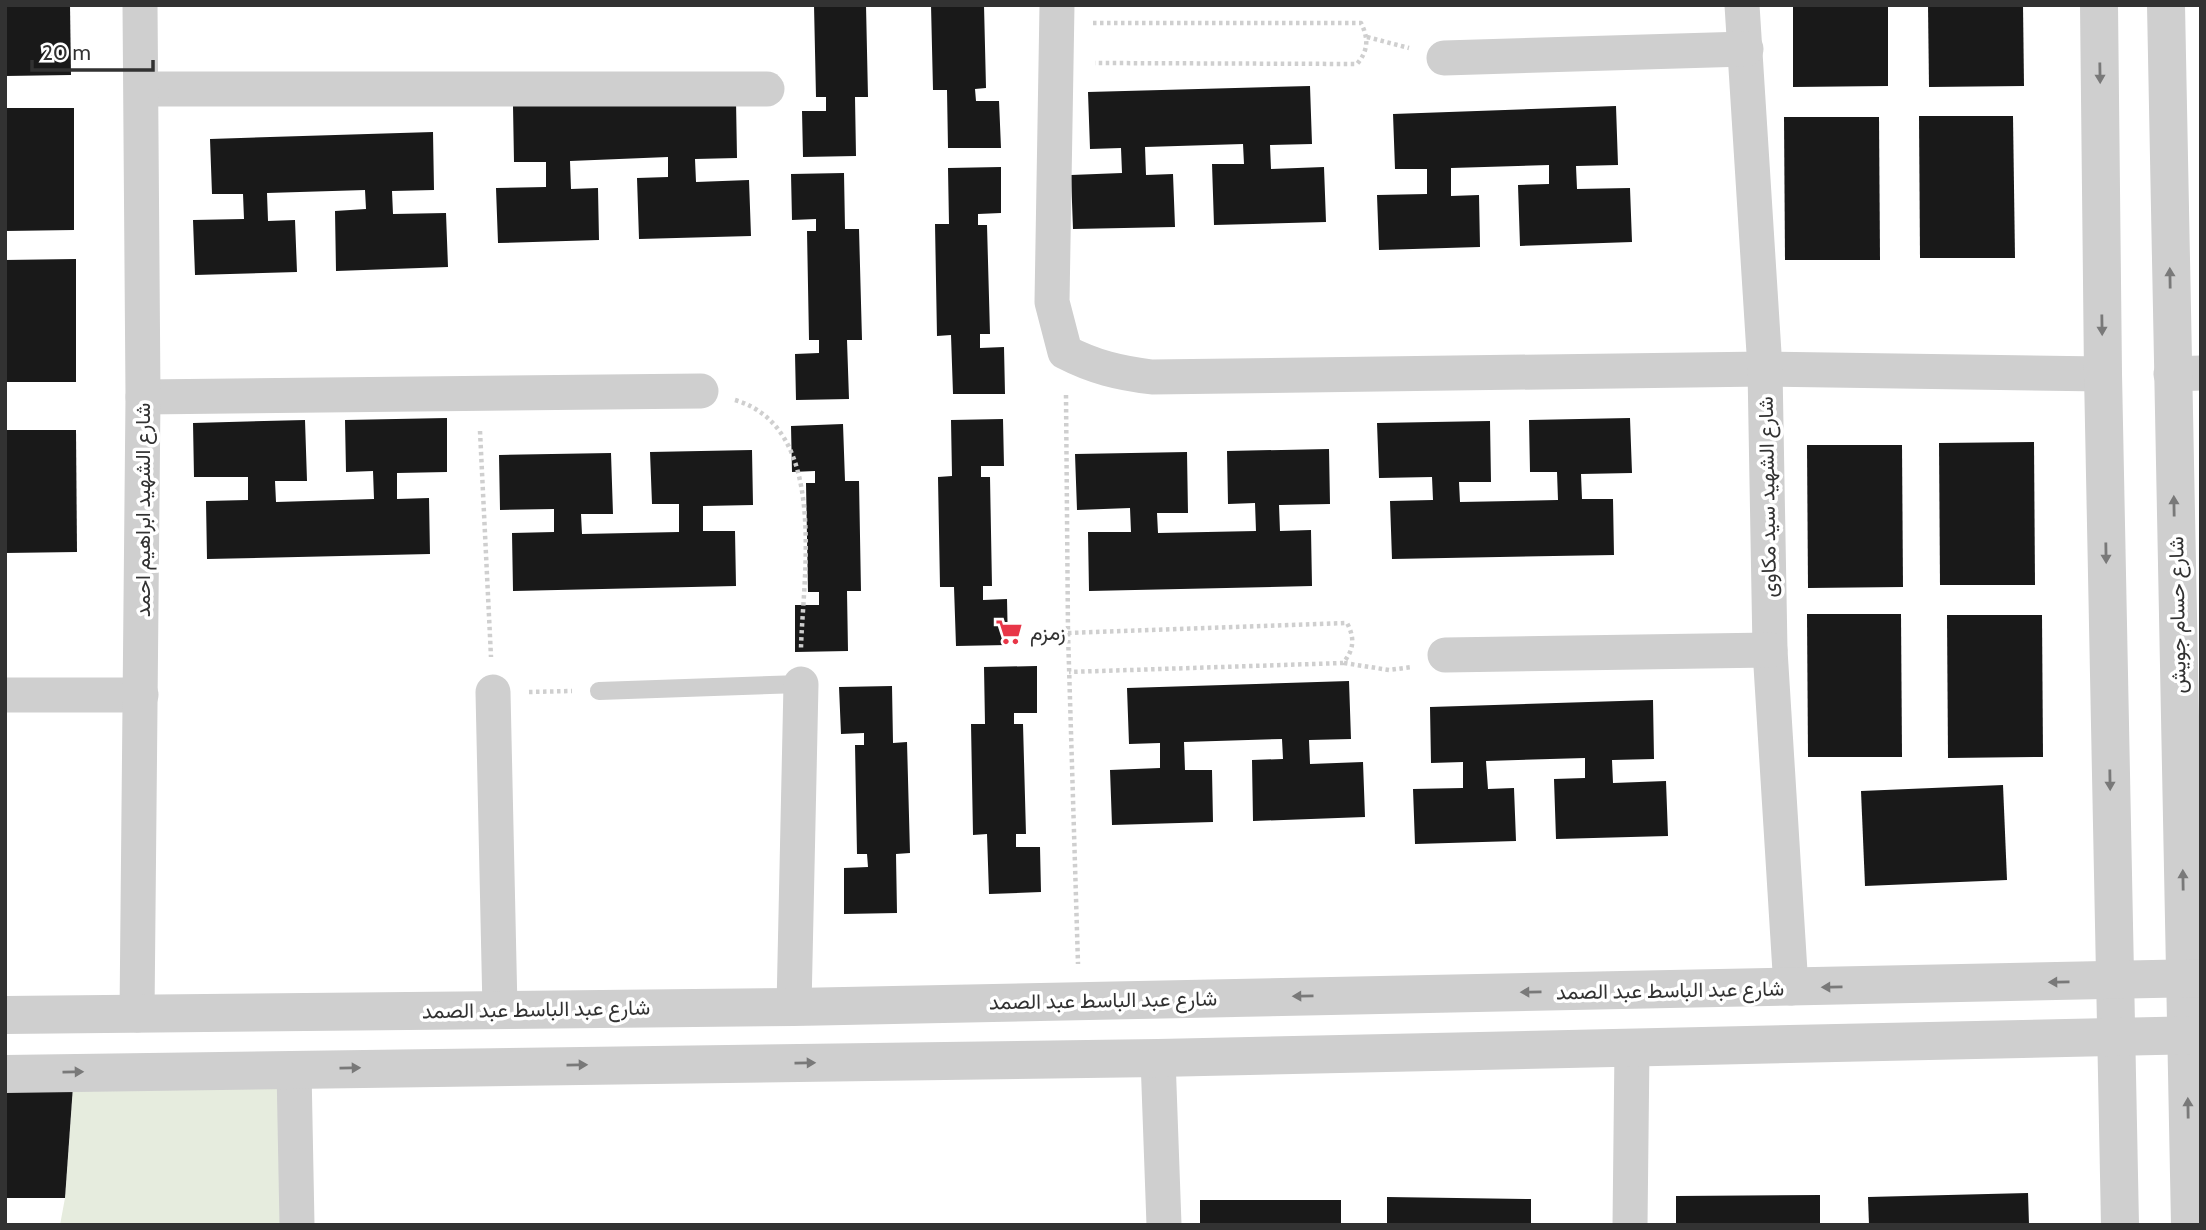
<svg xmlns="http://www.w3.org/2000/svg" width="2206" height="1230" viewBox="0 0 2206 1230" font-family="Cabin,Vazirmatn,sans-serif">
<style>
.green{fill:#e6ecde}
.building{fill:#191919}
.lines{fill:none;stroke-linecap:round;stroke-linejoin:round}
.path{stroke:#cfcfcf;stroke-width:4.5;stroke-dasharray:3.5 3.5;stroke-linecap:butt}
.service{stroke:#cfcfcf;stroke-width:18}
.minor{stroke:#cfcfcf;stroke-width:35}
.tertiary{stroke:#cfcfcf;stroke-width:38}
.oneway{fill:#797979}
.labels{text-anchor:middle;dominant-baseline:central;stroke-width:7;stroke-linejoin:round;paint-order:stroke}
.street-label{font-size:21px;fill:#323232;stroke:#fff}
.poi-label{font-size:21px;fill:#323232;stroke:#fff;text-anchor:start}
</style>
<rect width="100%" height="100%" fill="#fff"/>
<polygon class="green" points="294,1069 297,1225 60,1225 65,1198 74,1072"/>
<g class="building">
<polygon points="5,5 70,5 71,75 5,76"/>
<polygon points="814,5 866,5 868,97 855,97 856,156 803,157 802,111 826,111 826,97 816,97"/>
<polygon points="931,5 984,5 986,88 975,89 976,101 999,101 1001,148 948,148 947,90 933,90"/>
<polygon points="1793,5 1888,5 1888,86 1793,87"/>
<polygon points="1928,5 2023,5 2024,86 1929,87"/>
<polygon points="1310,86 1312,144 1270,145 1271,169 1324,167 1326,222 1214,225 1212,164 1244,164 1243,144 1145,147 1146,175 1173,174 1175,227 1073,229 1071,175 1122,173 1121,148 1090,149 1088,92"/>
<polygon points="736,100 737,158 695,159 696,182 749,180 751,236 639,239 637,178 668,177 668,157 570,161 571,189 598,188 599,240 498,243 496,188 546,187 546,162 514,162 513,106"/>
<polygon points="1616,106 1618,165 1576,166 1577,189 1630,188 1632,242 1520,246 1518,185 1549,184 1549,165 1451,168 1451,196 1479,195 1480,247 1379,250 1377,195 1427,194 1427,169 1395,169 1393,114"/>
<polygon points="5,108 74,108 74,230 5,231"/>
<polygon points="1919,116 2013,116 2015,258 1920,258"/>
<polygon points="1784,117 1879,117 1880,260 1785,260"/>
<polygon points="433,132 434,190 392,191 393,214 446,213 448,267 336,271 335,211 366,209 365,190 267,193 268,221 295,220 297,272 195,275 193,220 244,219 243,194 212,194 210,139"/>
<polygon points="1001,167 1001,213 978,214 978,225 987,225 990,334 980,334 980,348 1004,347 1005,394 953,394 951,335 937,336 935,224 949,224 948,168"/>
<polygon points="844,173 845,229 859,229 862,340 847,340 849,399 796,400 795,354 819,353 819,340 809,340 807,231 816,231 816,219 792,220 791,174"/>
<polygon points="76,259 76,382 5,382 5,260"/>
<polygon points="447,418 447,472 397,473 397,499 429,498 430,554 207,559 206,501 248,500 248,477 194,477 193,423 305,420 307,481 275,481 276,502 374,499 373,471 346,472 345,420"/>
<polygon points="1630,418 1632,473 1581,474 1582,499 1613,499 1614,555 1392,559 1390,501 1433,500 1432,477 1379,478 1377,423 1490,421 1491,482 1459,482 1460,502 1558,500 1557,472 1530,472 1529,420"/>
<polygon points="1003,419 1004,466 981,466 981,477 990,477 992,586 983,586 983,600 1007,599 1008,645 956,646 954,587 940,587 938,477 952,476 951,420"/>
<polygon points="843,424 845,481 859,481 861,591 847,591 848,651 795,652 795,605 819,605 819,592 808,592 806,483 815,483 815,471 792,472 791,426"/>
<polygon points="5,430 76,430 77,552 5,553"/>
<polygon points="2034,442 2035,585 1940,585 1939,443"/>
<polygon points="1807,445 1902,445 1903,587 1808,588"/>
<polygon points="1329,449 1330,504 1279,505 1280,531 1311,530 1312,586 1089,591 1088,532 1131,532 1130,508 1077,510 1075,454 1187,452 1188,513 1157,513 1158,533 1256,531 1255,503 1228,504 1227,451"/>
<polygon points="752,450 753,505 703,506 703,531 735,531 736,586 513,591 512,533 554,532 554,509 500,510 499,455 611,453 613,514 581,514 582,534 679,532 679,504 652,504 650,452"/>
<polygon points="1807,614 1901,614 1902,757 1808,757"/>
<polygon points="1947,615 2042,615 2043,757 1948,758"/>
<polygon points="1037,666 1037,713 1014,713 1014,724 1023,724 1026,834 1016,834 1016,847 1040,847 1041,892 989,894 987,834 973,835 971,724 985,724 984,667"/>
<polygon points="1349,681 1351,739 1309,740 1310,764 1363,762 1365,817 1253,821 1252,760 1283,759 1282,739 1184,742 1185,770 1212,770 1213,822 1112,825 1110,770 1160,768 1160,743 1129,744 1127,688"/>
<polygon points="892,686 893,743 907,742 910,853 896,854 897,913 844,914 844,868 868,867 867,854 857,854 855,745 864,745 864,733 841,734 839,687"/>
<polygon points="1653,700 1654,759 1612,760 1613,783 1666,781 1668,836 1556,839 1554,779 1585,778 1585,758 1486,761 1488,789 1514,788 1516,841 1415,844 1413,789 1463,788 1463,762 1431,763 1430,707"/>
<polygon points="2003,785 2007,880 1865,886 1861,791"/>
<polygon points="74,1072 65,1198 5,1198 5,1074"/>
<polygon points="2028,1193 2029,1225 1869,1225 1868,1197"/>
<polygon points="1820,1195 1820,1225 1676,1225 1676,1196"/>
<polygon points="1387,1197 1531,1199 1531,1225 1387,1225"/>
<rect x="1200" y="1200" width="141" height="25"/>
</g>
<g class="lines">
<g class="path">
<path d="M1093,23H1361C1369,39 1368,51 1357,64L1095,63"/>
<polyline points="1367,37 1409,48"/>
<polyline points="1066,395 1068,633 1078,964"/>
<path d="M735,400C829,428 803,573 801,648"/>
<polyline points="480,431 491,657"/>
<path d="M1068,633L1347,623C1355,638 1354,650 1343,663L1069,672"/>
<polyline points="1344,663 1389,670 1412,667"/>
<polyline points="529,692 572,691"/>
</g>
<polyline class="service" points="599,691 801,684"/>
<g class="minor">
<path d="M1057,5L1052,302L1065,352C1094,367 1119,373 1152,377L1765,369L2103,374"/>
<polyline points="1742,5 1765,369 1770,650 1791,988"/>
<polyline points="1444,58 1746,49"/>
<polyline points="142,89 767,89"/>
<polyline points="2171,374 2201,373"/>
<polyline points="143,397 701,391"/>
<polyline points="1445,655 1770,650"/>
<polyline points="493,692 500,1009"/>
<polyline points="5,695 141,695"/>
<polyline points="794,1007 801,684"/>
<polyline points="137,1015 143,397 140,5"/>
<polyline points="1158,1058 1164,1225"/>
<polyline points="294,1069 297,1225"/>
<polyline points="1630,1225 1632,1048"/>
</g>
<g class="tertiary">
<polyline points="2099,5 2103,374 2120,1225"/>
<polyline points="2166,5 2190,1225"/>
<polyline points="5,1015 794,1007 2201,978"/>
<polyline points="5,1074 1158,1058 2201,1035"/>
</g>
</g>
<defs><path id="oneway-solid" d="M-6-.8H1V-3.2L6.5 0L1 3.2V.8H-6Z" transform="scale(1.75)"/></defs>
<g class="oneway">
<use href="#oneway-solid" transform="translate(2100 73) rotate(89)"/>
<use href="#oneway-solid" transform="translate(2170 278) rotate(-91)"/>
<use href="#oneway-solid" transform="translate(2102 325) rotate(89)"/>
<use href="#oneway-solid" transform="translate(2174 506) rotate(-91)"/>
<use href="#oneway-solid" transform="translate(2106 553) rotate(89)"/>
<use href="#oneway-solid" transform="translate(2110 780) rotate(89)"/>
<use href="#oneway-solid" transform="translate(2183 880) rotate(-91)"/>
<use href="#oneway-solid" transform="translate(2059 982) rotate(179)"/>
<use href="#oneway-solid" transform="translate(1832 987) rotate(179)"/>
<use href="#oneway-solid" transform="translate(1531 992) rotate(179)"/>
<use href="#oneway-solid" transform="translate(1303 996) rotate(179)"/>
<use href="#oneway-solid" transform="translate(805 1063) rotate(-1)"/>
<use href="#oneway-solid" transform="translate(577 1065) rotate(-1)"/>
<use href="#oneway-solid" transform="translate(350 1068) rotate(-1)"/>
<use href="#oneway-solid" transform="translate(73 1072) rotate(-1)"/>
<use href="#oneway-solid" transform="translate(2188 1108) rotate(-91)"/>
</g>
<defs>
<g id="supermarket-bare" transform="scale(2.1)"><path d="M-6-5.5h2.5l.6 2H6L4.5 2H-2.5L-4.4-4H-6ZM-1.5 3.2a1.3 1.3 0 1 0 .1 0ZM3 3.2a1.3 1.3 0 1 0 .1 0Z" fill="#e83648" stroke="#fff" stroke-width="2.5" paint-order="stroke"/></g>
</defs>
<g fill-rule="evenodd">
<use href="#supermarket-bare" x="1009" y="632"/>
</g>
<g class="labels">
<g class="street-label">
<text transform="translate(1767 497) rotate(-91)">شارع الشهيد سيد مكاوى</text>
<text transform="translate(142 510) rotate(-90)">شارع الشهيد ابراهيم احمد</text>
<text transform="translate(2177 615) rotate(-91)">شارع حسام جويش</text>
<text transform="translate(1670 990) rotate(-1)">شارع عبد الباسط عبد الصمد</text>
<text transform="translate(1103 1000) rotate(-1)">شارع عبد الباسط عبد الصمد</text>
<text transform="translate(536 1009) rotate(-1)">شارع عبد الباسط عبد الصمد</text>
</g>
<g class="poi-label">
<text x="1030" y="632">زمزم</text>
</g>
</g>
<rect width="2206" height="1230" fill="none" stroke="#323232" stroke-width="14"/>
<path d="M32 60v10h121v-10" fill="none" stroke="#323232" stroke-width="3.5"/>
<text x="42" y="60" font-size="21" fill="#323232" stroke="#ffffff" stroke-width="5" paint-order="stroke">20 m</text>
</svg>
